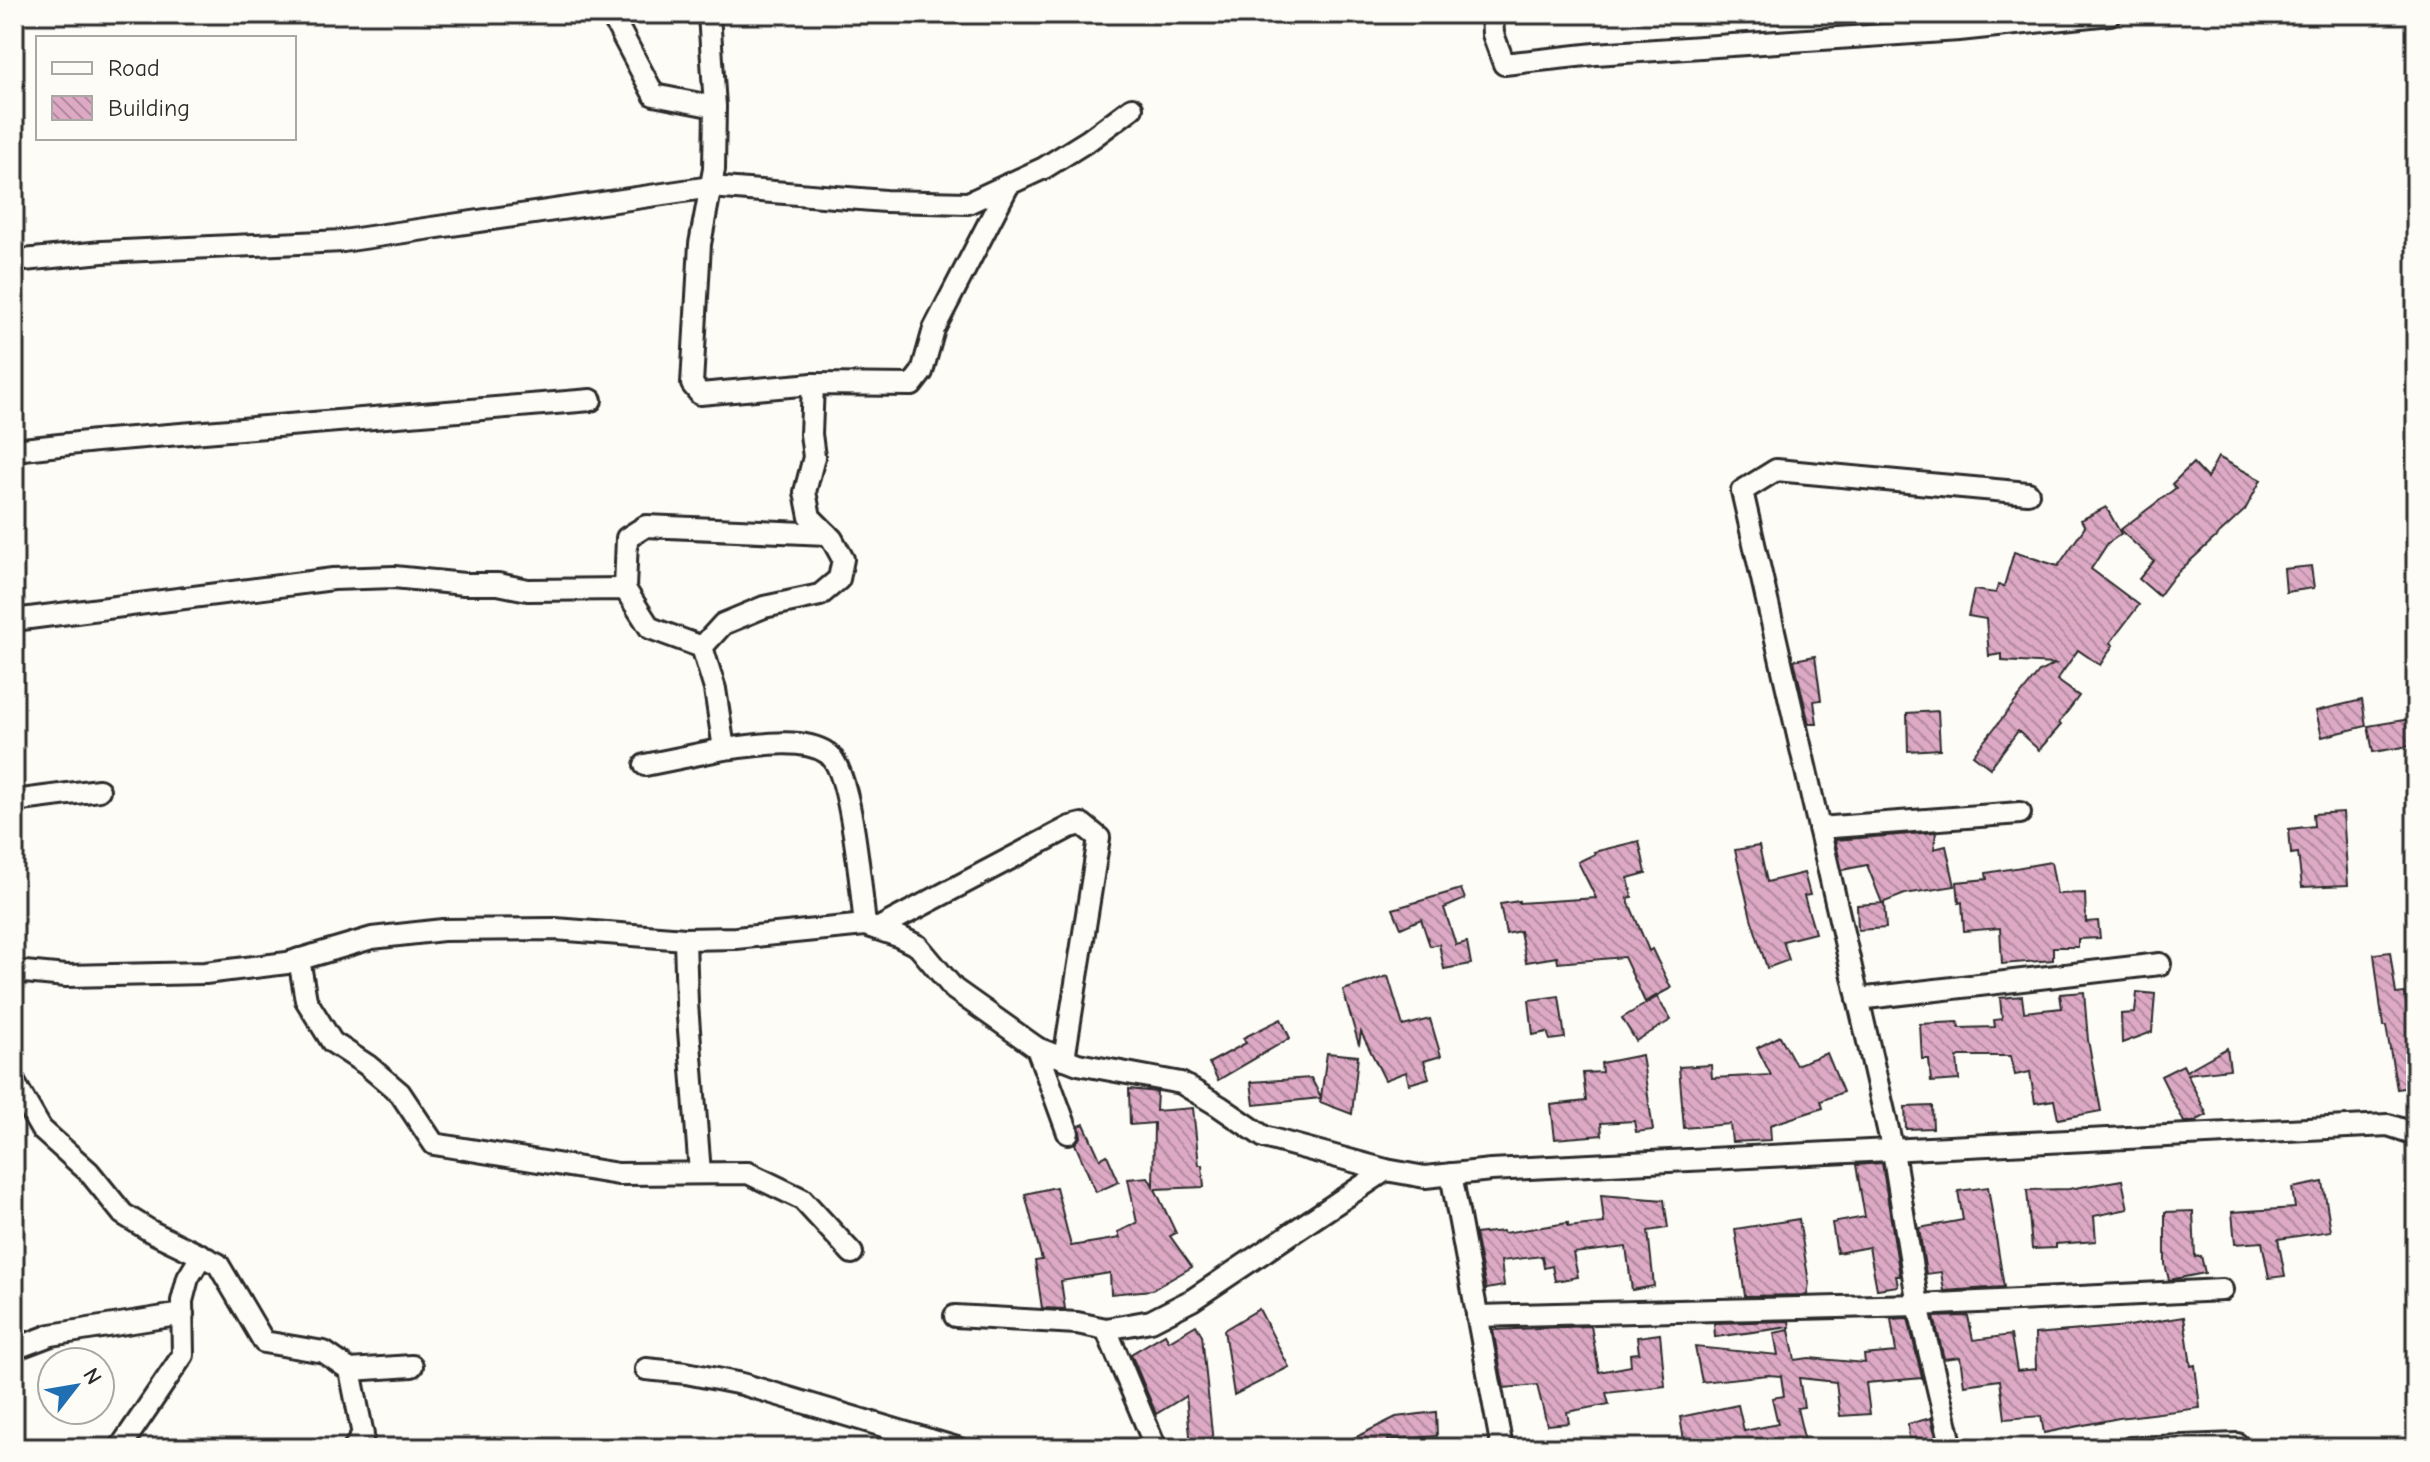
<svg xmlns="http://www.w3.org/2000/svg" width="2430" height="1462" viewBox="0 0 2430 1462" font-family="'Comic Neue',sans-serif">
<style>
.building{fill:url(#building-back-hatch);stroke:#2b2b2b;stroke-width:2}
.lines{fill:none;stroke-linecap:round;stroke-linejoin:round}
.street-casing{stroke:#2b2b2b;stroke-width:26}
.street{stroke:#fdfcf7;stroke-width:20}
</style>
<defs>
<pattern id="building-back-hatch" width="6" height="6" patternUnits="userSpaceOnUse" patternTransform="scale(2)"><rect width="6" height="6" fill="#dda9c5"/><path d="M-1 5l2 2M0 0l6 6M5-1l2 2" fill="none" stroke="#b38aa0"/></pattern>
</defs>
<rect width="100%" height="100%" fill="#fdfcf7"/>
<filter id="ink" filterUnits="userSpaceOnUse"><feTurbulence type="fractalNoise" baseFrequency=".0125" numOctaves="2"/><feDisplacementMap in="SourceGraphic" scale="16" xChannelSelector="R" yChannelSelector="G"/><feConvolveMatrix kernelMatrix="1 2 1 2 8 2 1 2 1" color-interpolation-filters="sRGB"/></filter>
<g filter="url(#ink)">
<g class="building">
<polygon points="2218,457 2261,480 2245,510 2174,576 2159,596 2139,579 2154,561 2120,530 2176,488 2172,484 2193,463 2207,478"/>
<polygon points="2106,507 2121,534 2108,543 2091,569 2139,605 2110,643 2113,645 2100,665 2078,650 2057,680 2079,696 2059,723 2061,725 2039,750 2018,731 1990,768 1973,755 2039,672 2055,664 2002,661 2002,654 1989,656 1986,619 1968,616 1974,590 1996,593 1998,585 2004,586 2014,552 2058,566 2085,527 2081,520"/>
<polygon points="2311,566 2314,588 2286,592 2284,569"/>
<polygon points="1815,656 1821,700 1814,701 1817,724 1809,724 1794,660"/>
<polygon points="2362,700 2366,726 2322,737 2316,711"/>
<polygon points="1938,711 1940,749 1908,751 1907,713"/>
<polygon points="2416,718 2416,745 2373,752 2368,726"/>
<polygon points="2343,812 2348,885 2302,887 2298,853 2291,854 2289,829 2314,826 2313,814"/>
<polygon points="1936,832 1934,849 1946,846 1955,886 1905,894 1882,903 1867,865 1842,870 1835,840"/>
<polygon points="1639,841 1646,873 1628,878 1632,897 1627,898 1649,951 1652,949 1671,988 1645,1002 1624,957 1558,963 1557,957 1526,962 1520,931 1506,934 1500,904 1519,901 1519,903 1596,898 1578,862 1595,854 1594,852"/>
<polygon points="1759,846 1767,882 1804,873 1810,895 1804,896 1815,933 1783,941 1789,960 1767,968 1751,918 1735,850"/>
<polygon points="2051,862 2057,894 2085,893 2086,922 2098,921 2100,938 2078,939 2078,947 2053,947 2053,960 2002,964 2000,928 1964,931 1962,902 1959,903 1957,882 1987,879 1986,873"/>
<polygon points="1461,889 1465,899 1444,908 1456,945 1467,942 1471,964 1444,969 1439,944 1430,946 1421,919 1401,928 1393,909"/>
<polygon points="1884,903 1886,928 1858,930 1857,905"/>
<polygon points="2390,952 2396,994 2405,993 2407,1010 2415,1009 2416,1028 2416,1086 2397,1089 2386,1026 2383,1026 2374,954"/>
<polygon points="1388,976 1403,1026 1430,1019 1441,1056 1424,1061 1429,1078 1409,1084 1406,1072 1385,1080 1361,1032 1359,1045 1343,990"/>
<polygon points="2084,992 2088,1040 2101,1111 2058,1119 2054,1100 2035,1103 2030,1072 2015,1075 2011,1056 1960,1056 1957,1058 1959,1080 1931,1082 1929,1059 1922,1059 1920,1024 1958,1022 1959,1028 1995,1027 1994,1020 2002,1019 2000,998 2022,996 2024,1012 2062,1008 2060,994"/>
<polygon points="2137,992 2155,994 2152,1032 2122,1043 2121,1014 2135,1013"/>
<polygon points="1559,996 1565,1038 1550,1040 1547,1032 1533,1035 1529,1000"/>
<polygon points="1657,997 1671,1020 1636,1041 1622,1018"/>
<polygon points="1281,1019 1290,1038 1218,1080 1209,1063 1246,1043 1243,1038"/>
<polygon points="1780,1036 1796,1065 1827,1053 1843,1092 1821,1101 1823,1108 1770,1125 1771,1140 1732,1142 1730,1124 1684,1128 1679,1067 1711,1065 1712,1078 1771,1075 1757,1048"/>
<polygon points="2227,1048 2230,1069 2187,1074 2207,1115 2193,1122 2184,1122 2161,1076 2183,1065 2186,1071"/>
<polygon points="1327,1053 1358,1056 1352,1114 1320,1102 1321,1098 1254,1105 1251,1082 1311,1078 1321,1097"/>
<polygon points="1642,1055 1653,1130 1636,1132 1634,1121 1601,1123 1602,1135 1555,1139 1551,1105 1586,1101 1583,1073 1602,1072 1601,1063"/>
<polygon points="1129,1089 1157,1092 1156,1111 1193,1108 1199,1165 1202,1165 1204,1187 1155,1189 1176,1233 1170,1236 1192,1267 1152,1290 1111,1294 1110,1273 1061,1281 1065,1309 1042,1308 1035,1261 1042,1260 1025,1194 1056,1187 1071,1246 1120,1238 1118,1232 1137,1223 1128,1179 1148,1177 1153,1186 1154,1123 1130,1125"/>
<polygon points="1932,1106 1933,1128 1906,1129 1905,1107"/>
<polygon points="1084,1124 1100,1159 1107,1155 1119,1182 1096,1192 1075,1144 1081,1136 1079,1126"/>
<polygon points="1882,1163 1900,1276 1896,1276 1898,1286 1877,1289 1869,1247 1837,1253 1832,1223 1865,1217 1856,1165"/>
<polygon points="2122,1180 2128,1209 2094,1216 2096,1241 2056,1244 2056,1248 2032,1249 2027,1190 2069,1189"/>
<polygon points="2323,1182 2331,1231 2278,1239 2285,1276 2269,1278 2262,1242 2235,1244 2232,1212 2295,1208 2292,1188"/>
<polygon points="1988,1187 2004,1287 1944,1291 1941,1272 1926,1274 1919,1228 1963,1220 1958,1191"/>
<polygon points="1601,1195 1664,1200 1668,1228 1648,1231 1654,1286 1632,1290 1626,1247 1573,1253 1578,1277 1555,1281 1552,1266 1544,1268 1542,1256 1501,1261 1504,1286 1486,1289 1475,1234 1503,1231 1504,1233 1568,1223 1568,1227 1604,1223"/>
<polygon points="2193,1211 2195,1257 2201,1256 2205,1273 2169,1280 2165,1264 2165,1212"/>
<polygon points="1799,1219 1809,1283 1807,1295 1745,1296 1735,1229"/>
<polygon points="1259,1309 1289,1367 1234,1395 1224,1330"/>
<polygon points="1968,1316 1973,1340 2011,1335 2017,1371 2036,1369 2035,1334 2128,1326 2184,1317 2191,1366 2195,1365 2200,1408 2119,1418 2044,1433 2041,1416 2005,1419 2000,1380 1964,1385 1960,1357 1944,1359 1934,1317"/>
<polygon points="1908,1318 1922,1378 1866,1383 1870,1414 1840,1416 1836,1382 1799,1378 1804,1407 1797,1408 1805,1442 1779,1448 1700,1448 1700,1443 1685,1446 1680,1417 1738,1405 1744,1431 1778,1424 1772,1398 1784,1396 1781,1376 1768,1375 1702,1382 1695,1347 1778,1355 1774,1333 1789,1330 1795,1360 1809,1358 1865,1363 1864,1355 1896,1352 1891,1319"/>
<polygon points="1789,1321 1790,1327 1715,1337 1714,1323"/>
<polygon points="1196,1325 1202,1335 1213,1443 1191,1445 1186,1396 1156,1414 1131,1354 1165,1334 1169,1341"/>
<polygon points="1591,1326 1599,1372 1631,1366 1630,1354 1639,1353 1637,1337 1660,1334 1665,1386 1606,1393 1609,1404 1567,1412 1569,1423 1547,1425 1537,1385 1504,1388 1493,1330"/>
<polygon points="1436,1412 1437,1436 1388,1440 1392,1448 1363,1448 1360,1442 1344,1443 1396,1417"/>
<polygon points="1931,1418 1938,1445 1928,1448 1925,1438 1909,1439 1908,1424"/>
</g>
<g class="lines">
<g class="street-casing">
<g id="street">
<polyline points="611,14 654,95 715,107"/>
<polyline points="709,14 715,107 714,169 700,244 692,384 700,394 813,384 912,385 922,372 934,329 1009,184"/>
<polyline points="1492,14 1493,34 1504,64 1595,54 1959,30 2110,14"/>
<polyline points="14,261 102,252 343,241 711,187 885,201 968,203 1044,168 1089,140 1132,108"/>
<polyline points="14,450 96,441 591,400"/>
<polyline points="625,589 627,538 646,526 827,534"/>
<path d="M14,620L333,579L394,577L464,584H498L528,590L625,589L650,628L702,647L715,689L724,749C753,746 801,736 827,753C852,769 861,892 865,925"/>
<polyline points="702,647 723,624 764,607 820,595 839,579 843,559 832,539 810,517 805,492 814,457 811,434 813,384"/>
<polyline points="645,765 724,749"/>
<polyline points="14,801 99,790"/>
<polyline points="1819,828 2020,813"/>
<polyline points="877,929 1070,827 1082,824 1099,838 1064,1059"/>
<polyline points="685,939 687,1004 700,1173"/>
<polyline points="299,959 306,1000 332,1042 367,1065 400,1093 434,1144 618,1174 748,1173 802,1199 852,1253"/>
<polyline points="14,971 66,976 205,973 287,963 372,938 443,930 555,929 685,939 736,938 865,925 898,936 918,946 954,989 1037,1048 1078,1064 1181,1083 1219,1106 1264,1137 1386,1170 1425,1177 1491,1170 2388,1125 2416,1134"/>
<polyline points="1858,999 2160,964"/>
<polyline points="1037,1048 1068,1133"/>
<polyline points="14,1082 41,1129 89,1172 123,1214 152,1232 218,1264 264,1342 324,1352 350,1370 412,1366"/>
<polyline points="1451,1174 1502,1448"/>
<polyline points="955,1316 1077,1323 1106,1329 1151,1321 1192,1300 1386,1170"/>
<polyline points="1477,1316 1918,1305 2222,1290"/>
<polyline points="1106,1329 1156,1448"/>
<polyline points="14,1349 51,1335 183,1314"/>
<polyline points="646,1369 686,1373 742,1384 957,1448"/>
<polyline points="350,1370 363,1435 354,1448"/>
<polyline points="120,1448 183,1355 182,1301 188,1278 202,1255"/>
<polyline points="1952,1448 1918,1305 1893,1151 1742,491 1776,470 2028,493"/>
<polyline points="2130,1448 2237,1444"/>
</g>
</g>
<use href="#street" class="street"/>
</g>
</g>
<rect width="2430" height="1462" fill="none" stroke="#fdfcf7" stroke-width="48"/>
<rect x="24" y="24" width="2382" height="1414" fill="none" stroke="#2b2b2b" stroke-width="3" filter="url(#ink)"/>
<rect x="36" y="36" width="260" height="104" fill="#fdfcf7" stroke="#a9a8a5" stroke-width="2"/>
<rect x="52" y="62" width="40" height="12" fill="#fdfcf7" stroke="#a9a8a5" stroke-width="2"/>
<text x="108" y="76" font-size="24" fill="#2b2b2b">Road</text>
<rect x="52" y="96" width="40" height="24" fill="url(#building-back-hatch)" stroke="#a9a8a5" stroke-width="2"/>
<text x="108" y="116" font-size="24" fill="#2b2b2b">Building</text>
<g transform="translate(76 1386) rotate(59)"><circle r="38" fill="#fdfcf7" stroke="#a9a8a5" stroke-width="2"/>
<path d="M0-6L14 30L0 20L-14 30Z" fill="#1f6fb2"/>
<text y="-12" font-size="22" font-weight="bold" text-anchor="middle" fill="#2b2b2b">N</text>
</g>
</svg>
